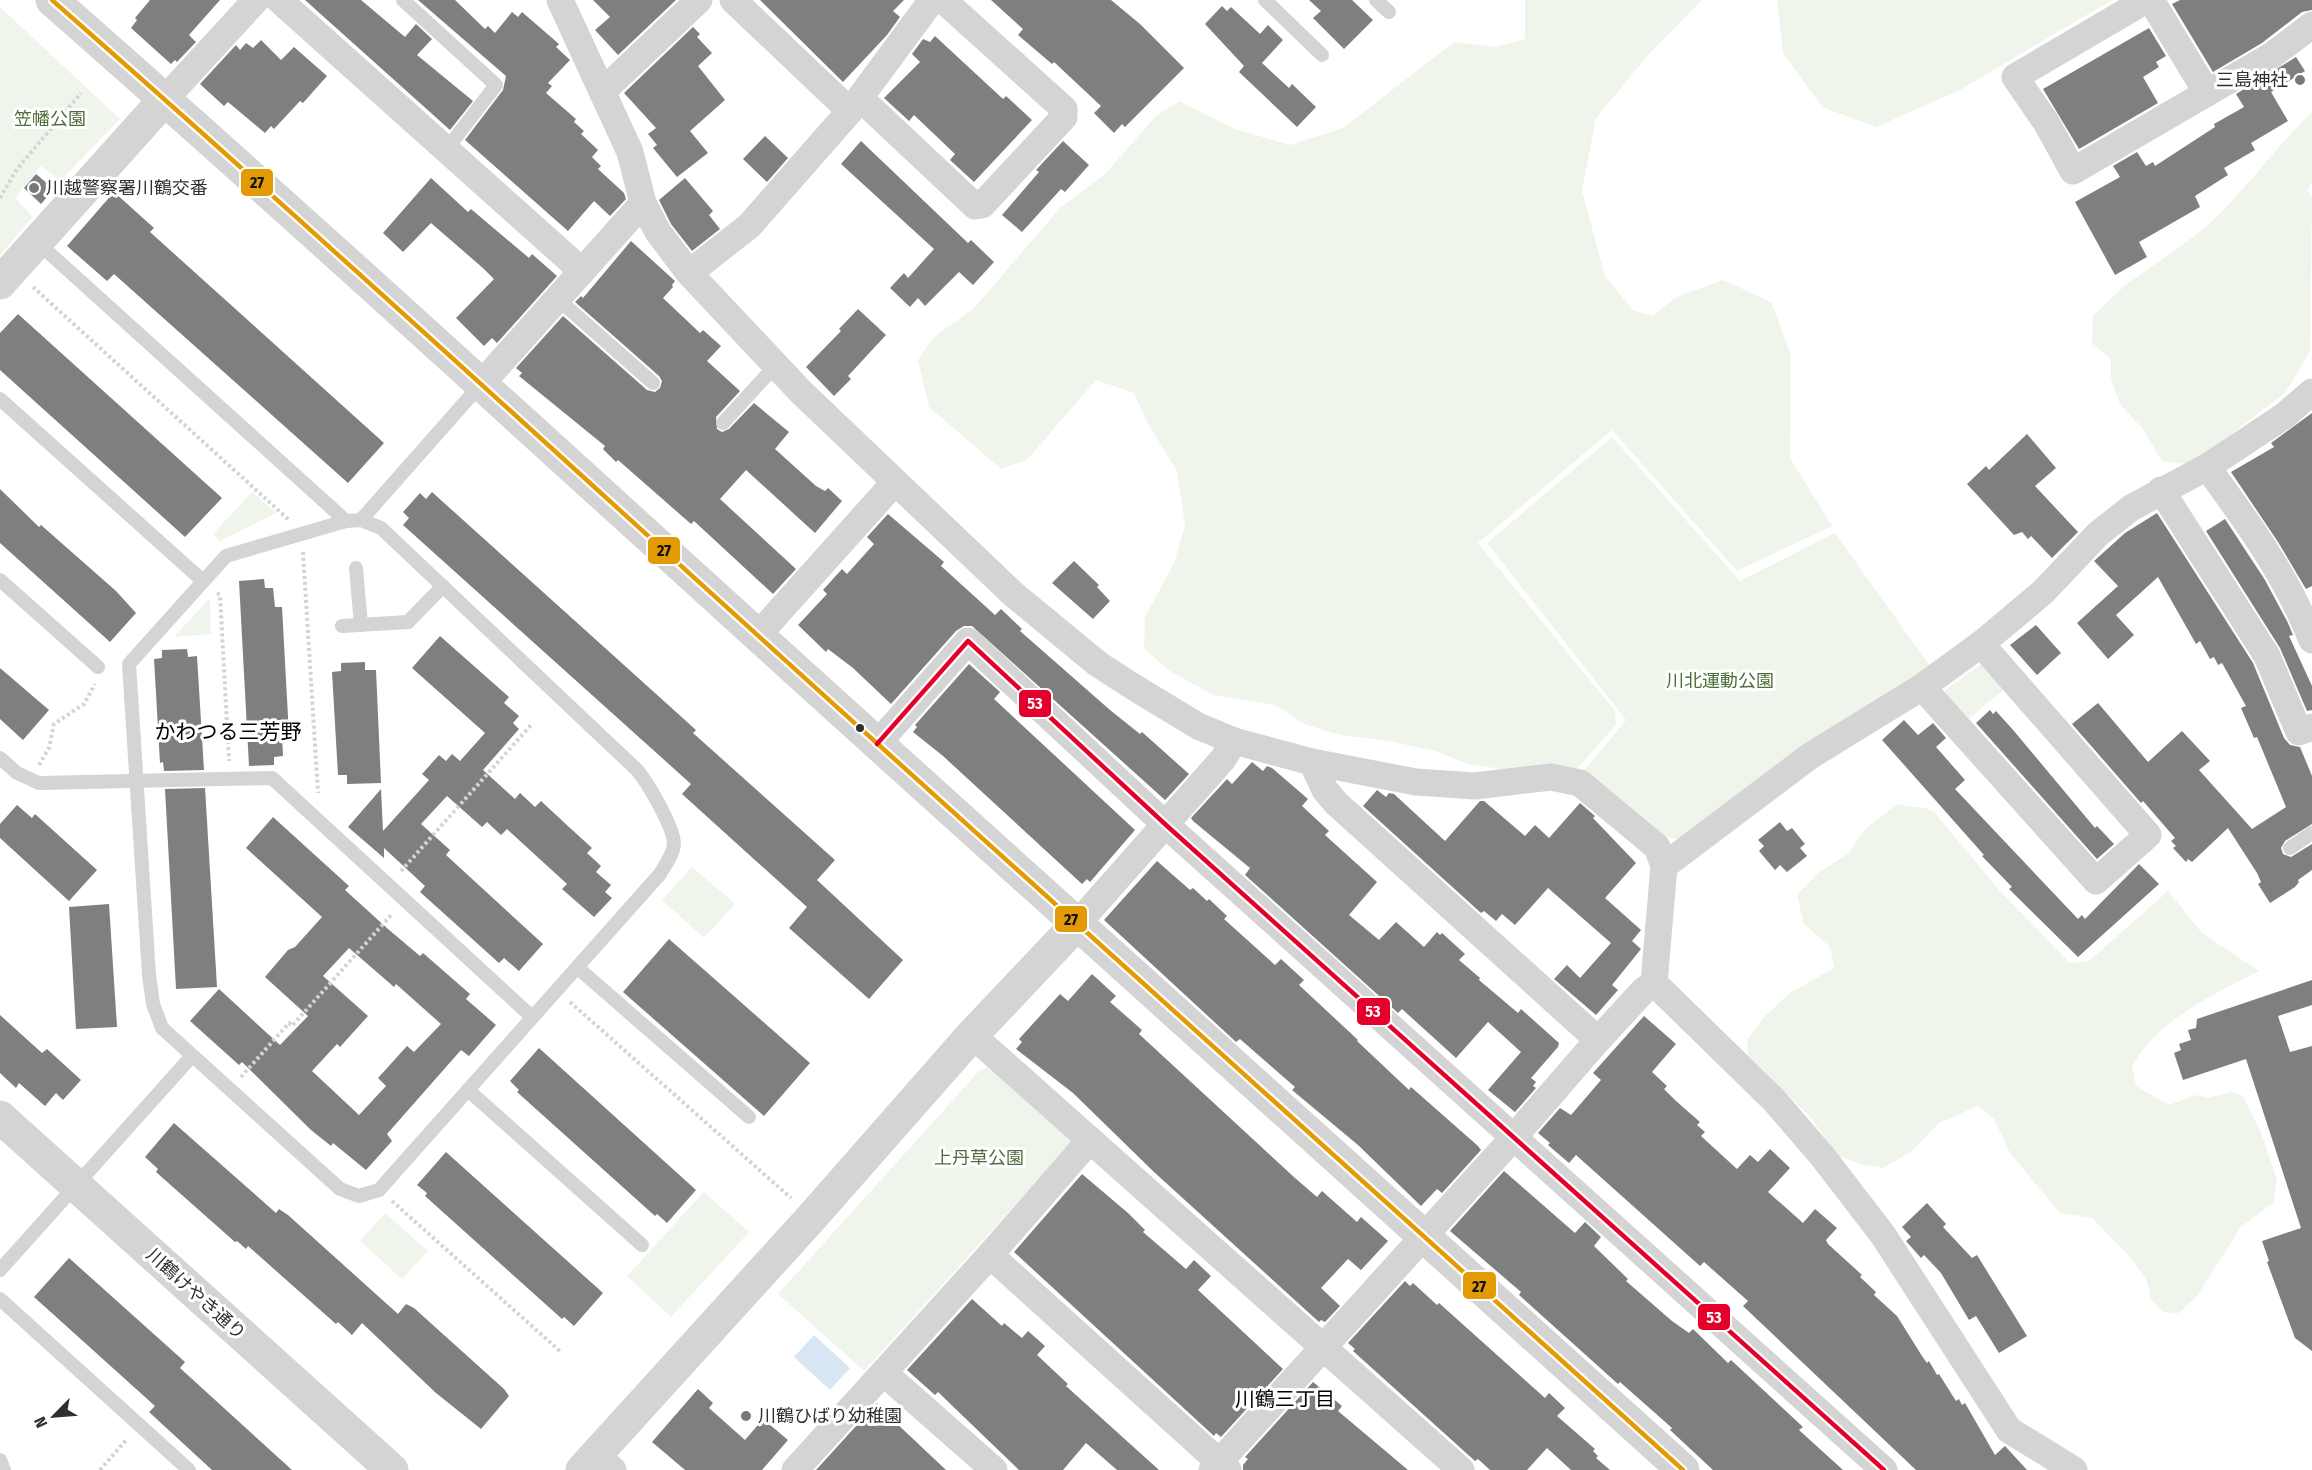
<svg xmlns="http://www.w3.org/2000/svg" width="2312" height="1470" viewBox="0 0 2312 1470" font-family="'Fira Sans Condensed','Noto Sans JP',sans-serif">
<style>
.green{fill:#f0f5ec}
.water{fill:#d8e6f3}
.building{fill:#7f7f7f;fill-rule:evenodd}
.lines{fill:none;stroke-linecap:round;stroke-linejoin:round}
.path{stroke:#d4d4d4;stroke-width:4;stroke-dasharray:3 3;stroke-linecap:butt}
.service{stroke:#d4d4d4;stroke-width:14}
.minor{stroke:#d4d4d4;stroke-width:27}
.tertiary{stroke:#d4d4d4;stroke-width:33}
.bus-1-casing{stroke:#fff;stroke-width:9}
.bus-2-casing{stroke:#fff;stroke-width:9}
.bus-1{stroke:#e39a05;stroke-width:4.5}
.bus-2{stroke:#e4002b;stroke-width:4.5}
.poi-dot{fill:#787878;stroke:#fff;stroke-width:2}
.bus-dot{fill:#2f2f2f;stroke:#fff;stroke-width:2}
.labels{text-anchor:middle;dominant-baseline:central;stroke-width:6;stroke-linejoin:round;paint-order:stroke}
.poi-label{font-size:18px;fill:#2f2f2f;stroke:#fff;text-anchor:start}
.park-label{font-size:18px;fill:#4d6d3a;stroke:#fff}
.street-label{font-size:18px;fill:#2f2f2f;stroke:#fff}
.neighbourhood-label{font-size:20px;fill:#000;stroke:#fff}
.quarter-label{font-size:21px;fill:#000;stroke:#fff}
.line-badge{stroke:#fff;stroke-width:2}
.badge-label{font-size:16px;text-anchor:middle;font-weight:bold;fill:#fff}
.pale-badge-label{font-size:16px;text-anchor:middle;font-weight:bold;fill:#111}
</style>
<rect width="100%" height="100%" fill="#fff"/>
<g class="green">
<polygon points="1525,0 1702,0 1650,53 1596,118 1582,191 1605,276 1633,310 1653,316 1676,297 1723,280 1771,302 1791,355 1790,458 1832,526 1737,571 1612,430 1478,543 1615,711 1616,725 1575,771 1514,771 1468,764 1435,751 1388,741 1340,735 1304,724 1275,705 1213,695 1168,670 1144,648 1145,617 1174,563 1185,526 1177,471 1147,422 1134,393 1096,380 1027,460 1001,469 929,407 918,360 934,337 974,308 1059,209 1104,175 1156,116 1179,101 1235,129 1290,145 1343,128 1454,42 1496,47 1525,39"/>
<polygon points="1777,0 2112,0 1960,90 1876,127 1822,107 1783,53"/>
<polygon points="0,7 120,119 60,181 41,166 15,198 33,217 0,255"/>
<path d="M2312,112V182L2307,190L2312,197L2310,351L2286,392L2211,450L2185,464L2162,461L2142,428L2120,404L2111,379V359L2092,343L2093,316C2106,304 2119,289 2134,279C2160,260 2188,243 2212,221C2248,187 2276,147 2312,112Z"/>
<polygon points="1612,437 1740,581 1835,533 1930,666 1681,839 1663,837 1583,772 1626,720 1487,543"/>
<polygon points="252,492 276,513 220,541 213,534"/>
<polygon points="210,598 211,634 174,637"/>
<polygon points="1980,665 1990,667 2007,687 1965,722 1945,700 1945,690"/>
<path d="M1898,804C1911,808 1922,805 1934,812L2000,891L2070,963L2089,961L2168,891L2202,933L2259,971C2212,995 2159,1019 2132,1066L2136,1086L2169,1105L2196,1095L2208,1098L2231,1092L2242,1095L2260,1130L2277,1179L2273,1203L2241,1227L2197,1296L2179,1313L2163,1312L2151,1300L2147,1281L2132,1259L2092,1218L2060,1213L2010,1153L1994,1119L1978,1106L1939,1123L1912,1151L1883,1168L1864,1165L1838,1156L1810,1117L1748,1055L1747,1040L1765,1016L1790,993L1834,968L1830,947L1804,924L1797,895L1818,873L1849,853L1865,829Z"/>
<polygon points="692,867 735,904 704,938 662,900"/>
<polygon points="990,1066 1073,1141 864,1371 778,1294 980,1070"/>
<polygon points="704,1192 749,1232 671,1317 627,1276"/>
<polygon points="385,1213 428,1251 402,1279 360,1241"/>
</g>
<polygon class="water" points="814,1335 850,1368 830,1390 794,1357"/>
<g class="building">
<polygon points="150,0 220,0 189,35 196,42 177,62 175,60 171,64 131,28 137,20 135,18"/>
<polygon points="305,0 361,0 405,37 416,24 432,39 417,55 473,101 450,130"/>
<polygon points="418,0 455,0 485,29 488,26 495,33 512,12 518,17 522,12 559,44 556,47 570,60 548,83 552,86 546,93 576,119 574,122 584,131 581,134 598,150 592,157 601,166 598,169 624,193 626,199 610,216 594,201 568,231 465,140 503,90 506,76"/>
<polygon points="593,0 676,0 618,55 595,30 610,17"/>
<polygon points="760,0 904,0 893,11 900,17 887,35 843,82"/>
<polygon points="991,0 1111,0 1140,24 1184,68 1125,127 1122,124 1114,133 1094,113 1101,106 1054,62 1052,64 1018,35 1023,29"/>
<polygon points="1309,0 1352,0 1373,20 1344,49 1313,18 1321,11"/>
<polygon points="2180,0 2312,0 2312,10 2302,12 2262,43 2213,72 2172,4"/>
<polygon points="1222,6 1227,11 1231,7 1260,34 1268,25 1283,40 1262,63 1289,88 1292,84 1316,107 1297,127 1239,72 1244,66 1205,24"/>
<polygon points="693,27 700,34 697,37 712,53 698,66 725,100 690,131 708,153 677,177 653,148 657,145 648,134 656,128 624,93"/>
<polygon points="2149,28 2166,56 2156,62 2159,67 2143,77 2158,103 2079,149 2043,89"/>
<polygon points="935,36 1003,99 1006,96 1032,120 974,182 950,160 955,154 914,115 909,121 884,98 920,62 912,54 923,39 930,42"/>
<polygon points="261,40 281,60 294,47 327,76 303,103 300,101 274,129 271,126 265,133 228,102 224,106 200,84 236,45 240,50 246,43 253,48"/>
<polygon points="2296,57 2305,71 2271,92 2288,121 2251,143 2255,150 2224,168 2228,175 2195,196 2200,207 2139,242 2147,257 2115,275 2075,202 2120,177 2113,166 2137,152 2146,166 2153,162 2155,166 2215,127 2214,124 2244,107 2236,94"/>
<polygon points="765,136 788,158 767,182 743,159"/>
<polygon points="861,141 968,243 971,240 994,262 973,285 959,272 925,306 918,298 910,307 890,288 904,273 908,278 934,249 841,164"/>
<polygon points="1063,141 1089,165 1065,192 1061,189 1022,232 1002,215 1039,172 1036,170"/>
<polygon points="36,174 54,189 41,204 24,188"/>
<polygon points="431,178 468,212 471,209 529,258 532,254 557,276 497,343 492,338 484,346 456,318 494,279 484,269 431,223 403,252 383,233"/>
<polygon points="685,178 713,211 709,215 720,229 692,251 671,224 659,200"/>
<polygon points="114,192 154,228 150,232 384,443 348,483 114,274 107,281 67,246"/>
<polygon points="631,241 675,281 672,285 673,287 663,298 700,333 703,330 721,346 707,361 740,391 716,417 717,429 722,432 729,429 754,403 789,432 775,449 816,486 825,491 828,488 842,501 815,533 746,470 720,499 796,569 773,594 694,521 691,524 618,460 616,462 603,449 605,446 519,376 522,373 516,368 563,316 647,390 655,392 660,388 662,381 659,376 575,302 581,296 583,298"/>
<polygon points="858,309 886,335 848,376 851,379 834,396 806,367 841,331 839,329"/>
<polygon points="18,314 222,498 185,537 0,370 0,333"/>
<polygon points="2312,413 2312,586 2306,589 2278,542 2231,472 2274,447 2271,443"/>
<polygon points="2027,434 2056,468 2035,486 2078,532 2052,558 2031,536 2028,539 2022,532 2014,535 1967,484 1986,466 1989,470"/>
<polygon points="0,489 39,527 41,525 116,591 136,613 110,642 0,543"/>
<polygon points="432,492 696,730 693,733 835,860 817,880 903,960 869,999 789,928 807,907 682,794 691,784 403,525 409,518 403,512 420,493 426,499"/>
<polygon points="2157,513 2253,663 2284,738 2290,745 2300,747 2312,776 2312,824 2285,841 2281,848 2283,854 2291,857 2312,844 2312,870 2298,880 2299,882 2295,887 2270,903 2258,884 2261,882 2257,873 2228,828 2192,862 2188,859 2186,862 2173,848 2176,846 2171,841 2175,838 2143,801 2141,803 2072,724 2098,703 2148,762 2182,731 2210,761 2199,770 2252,829 2286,807 2257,737 2254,738 2241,708 2246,706 2222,663 2218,665 2214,657 2210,659 2200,641 2196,644 2158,577 2116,615 2134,635 2108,659 2077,623 2118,586 2094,561 2125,533"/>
<polygon points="888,514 944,562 941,566 995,615 1001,609 1022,629 1020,631 1110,710 1140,734 1142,732 1189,774 1168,797 1165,800 972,626 964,626 956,631 891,704 853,668 828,649 826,652 798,625 827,594 823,590 842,569 847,574 874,544 867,537"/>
<polygon points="2225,519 2265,580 2288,623 2293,635 2289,636 2312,686 2312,710 2307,711 2280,648 2206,531"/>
<polygon points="1074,561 1099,585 1097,587 1110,601 1093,619 1052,583"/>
<polygon points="264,579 265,588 273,588 275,607 282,607 289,735 282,736 283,756 274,757 274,765 249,766 239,581"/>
<polygon points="2036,625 2061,653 2037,675 2010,645"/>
<polygon points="440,636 509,697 504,703 519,716 513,723 519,729 483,770 515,799 520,793 535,807 541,801 569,827 592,848 587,853 601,866 596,872 611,885 605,892 612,898 594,917 562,889 567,884 507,829 501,835 487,822 482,827 447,796 421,824 450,850 446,855 543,944 519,971 504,958 499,963 420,892 425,886 384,848 384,858 348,827 381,789 383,831 429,780 422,774 439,755 446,761 452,754 460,761 485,733 412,668"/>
<polygon points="187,649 188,657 197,656 204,770 164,771 163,762 160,763 154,659 162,658 162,650"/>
<polygon points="365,662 365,670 376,670 381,783 347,784 347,775 338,775 332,672 341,671 341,663"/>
<polygon points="969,664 1000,692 994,699 1135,830 1090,882 1087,879 1082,884 943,756 913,732 917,727 915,725"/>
<polygon points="0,668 49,710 23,740 0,719"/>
<polygon points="1990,710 1993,714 1996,711 2014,731 2095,828 2097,826 2114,844 2097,859 1976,723"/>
<polygon points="1904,720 1918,735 1933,723 1946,738 1936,747 1965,780 1955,789 2078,919 2082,915 2085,919 2139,864 2159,884 2078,957 2009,889 2012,887 1982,856 1984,855 1882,740"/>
<polygon points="1252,762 1263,771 1267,766 1272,768 1308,799 1302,806 1329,831 1325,835 1377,882 1349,915 1379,940 1396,922 1424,947 1437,932 1440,935 1442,933 1465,954 1459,960 1480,978 1479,980 1518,1013 1521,1009 1559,1043 1558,1047 1531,1078 1536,1082 1533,1086 1536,1088 1515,1112 1488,1090 1521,1052 1488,1022 1456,1058 1402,1009 1398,1013 1245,875 1250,868 1193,821 1191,818 1227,779 1232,784"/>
<polygon points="205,788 217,987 176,989 165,789"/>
<polygon points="1377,790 1386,797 1389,793 1394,794 1445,841 1480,801 1484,801 1525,836 1535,825 1549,838 1580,803 1595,816 1593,818 1636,863 1605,898 1641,930 1632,941 1641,949 1612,985 1618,990 1596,1015 1554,979 1567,965 1580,978 1611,943 1548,888 1515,925 1502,914 1496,921 1484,911 1481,913 1363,806"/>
<polygon points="17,805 32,818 35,814 97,870 69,901 0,838 0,824"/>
<path d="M273,817L349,886L345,890L388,929L420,956L423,953L470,994L466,999L496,1025L469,1056L461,1050L387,1134L392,1141L366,1170L333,1143L331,1146L311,1130L242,1062L239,1065L190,1021L219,989L280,1045L308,1016L265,977L288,950L295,947L322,917L246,848ZM349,948L394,987L396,984L441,1024L414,1052L407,1046L378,1078L386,1086L359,1115L312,1071L337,1044L340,1047L368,1016L323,976Z"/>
<polygon points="1780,822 1787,831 1792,828 1805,844 1800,848 1807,856 1787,872 1780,865 1775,870 1759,851 1764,846 1758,840"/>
<polygon points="1157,861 1190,890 1193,888 1207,901 1209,899 1227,916 1224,919 1275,965 1281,959 1304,980 1299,985 1358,1040 1357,1041 1409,1090 1411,1087 1478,1146 1481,1150 1442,1193 1437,1189 1421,1206 1358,1145 1292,1090 1295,1087 1240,1039 1236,1042 1104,920"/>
<polygon points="109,904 117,1027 76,1029 69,907"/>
<polygon points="669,939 810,1063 764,1116 623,992"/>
<polygon points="1092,974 1116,996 1110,1002 1142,1030 1139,1034 1295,1178 1317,1197 1322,1191 1357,1222 1361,1217 1388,1241 1361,1270 1348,1259 1321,1288 1340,1306 1325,1322 1321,1320 1319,1322 1154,1172 1073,1093 1016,1049 1022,1042 1019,1039 1060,994 1068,1001"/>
<polygon points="2312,980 2312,1005 2278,1016 2290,1052 2312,1046 2312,1351 2295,1338 2267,1262 2269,1261 2262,1241 2301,1228 2246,1059 2183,1080 2174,1053 2181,1050 2179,1044 2191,1040 2188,1030 2196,1028 2197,1019"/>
<polygon points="0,1015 42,1053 47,1049 81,1080 63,1100 56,1093 45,1106 19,1083 16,1088 0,1073"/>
<polygon points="1644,1016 1676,1044 1652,1072 1667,1086 1664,1089 1676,1101 1700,1122 1697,1125 1705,1132 1701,1136 1737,1169 1750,1155 1758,1162 1770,1149 1790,1168 1768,1192 1803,1223 1815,1209 1837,1228 1826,1240 1828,1244 1862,1275 1860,1277 1876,1292 1874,1295 1897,1316 1922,1356 1927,1363 1929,1361 1937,1375 1939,1374 1956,1401 1959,1399 1962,1405 1965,1403 1995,1455 2005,1446 2027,1470 1916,1470 1743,1306 1748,1301 1704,1262 1700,1266 1576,1155 1569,1163 1548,1145 1550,1143 1538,1133 1560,1108 1571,1115 1601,1080 1593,1073"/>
<polygon points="539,1048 696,1190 667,1223 657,1214 655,1216 517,1092 519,1090 510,1081"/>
<polygon points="174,1123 276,1213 279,1209 288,1215 398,1314 406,1304 414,1308 504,1389 509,1396 481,1429 436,1393 362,1323 352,1335 338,1322 336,1324 248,1246 246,1249 237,1241 235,1242 156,1172 158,1169 145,1157"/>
<polygon points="446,1152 603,1293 574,1326 564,1317 562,1319 425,1196 427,1193 417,1185"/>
<polygon points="1504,1171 1575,1233 1585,1222 1601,1237 1594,1246 1628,1279 1626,1281 1672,1321 1689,1333 1693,1329 1728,1363 1731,1360 1803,1427 1799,1430 1843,1470 1713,1470 1670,1430 1672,1428 1620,1382 1618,1384 1519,1295 1521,1292 1450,1231"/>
<polygon points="1082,1174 1128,1213 1145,1230 1143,1232 1186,1269 1194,1260 1211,1276 1198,1290 1283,1369 1221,1437 1216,1433 1214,1436 1014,1252"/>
<polygon points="1927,1203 1946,1224 1943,1227 1972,1258 1977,1255 2027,1336 1999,1353 1976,1316 1969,1320 1941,1273 1924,1255 1921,1258 1906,1241 1911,1237 1902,1227"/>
<polygon points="69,1258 185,1362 180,1368 292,1470 212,1470 149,1412 155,1406 34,1297"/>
<polygon points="1405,1281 1410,1286 1413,1283 1437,1305 1439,1303 1545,1398 1549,1393 1565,1408 1557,1416 1595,1449 1593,1451 1598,1456 1596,1458 1610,1470 1571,1470 1547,1448 1527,1470 1490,1470 1478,1459 1475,1461 1353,1351 1355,1349 1348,1343"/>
<polygon points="972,1299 1002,1326 1004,1323 1022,1338 1028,1331 1045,1346 1037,1355 1068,1384 1066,1386 1159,1470 1117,1470 1086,1443 1063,1470 1019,1470 938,1392 935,1395 907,1370"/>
<polygon points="1313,1382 1342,1406 1338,1411 1408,1470 1243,1470 1243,1465 1248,1459 1245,1457"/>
<polygon points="698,1389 713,1403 709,1408 745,1440 763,1419 788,1440 762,1470 685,1470 652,1442"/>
<polygon points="877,1403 893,1420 946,1470 816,1470"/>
</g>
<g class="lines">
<g class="path">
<polyline points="0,198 17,169 81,93"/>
<polyline points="33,287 289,520"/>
<polyline points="303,552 318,793"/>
<polyline points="217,593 220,595 229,761"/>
<polyline points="39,765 49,748 54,724 84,704 95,684"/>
<polyline points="401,871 531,725"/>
<polyline points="570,1002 791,1198"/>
<polyline points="241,1077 289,1023 292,1026 392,914"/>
<polyline points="392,1201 561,1352"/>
<polyline points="100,1470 127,1439"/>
</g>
<g class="service">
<polyline points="403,0 496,85 446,150"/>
<polyline points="1265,0 1322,55"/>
<polyline points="1376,0 1389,12"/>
<polyline points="37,242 346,521"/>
<polyline points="559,300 653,383"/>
<polyline points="0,399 203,581"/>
<polyline points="723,423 775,366"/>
<path d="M361,520L381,528L637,770C648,783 673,826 674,843C674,854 665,865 660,874L379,1190L359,1196L340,1189L162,1028L153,1004L149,975L129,664L226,556L346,521Z"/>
<polyline points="361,520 482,383"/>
<polyline points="356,568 361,625"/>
<polyline points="0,580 98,667"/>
<polyline points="342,626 408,622 443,586"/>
<polyline points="0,758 17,773 39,783 272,778 532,1017"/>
<polyline points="2290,848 2312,833"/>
<polyline points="578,968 749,1117"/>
<polyline points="468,1090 642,1245"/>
<polyline points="0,1270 192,1056"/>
<polyline points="0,1299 189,1470"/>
<polyline points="0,1460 4,1470"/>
</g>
<g class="minor">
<polyline points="279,0 582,271"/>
<polyline points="560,0 630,152 643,203 658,232 689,273 801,392 1013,594 1098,664 1132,686 1198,726 1234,741 1312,762 1416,782 1475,786 1551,777 1580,783 1657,847 1664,866 1654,983 1774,1100 1823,1157 1883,1235 2009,1430 2074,1470"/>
<polyline points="2146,0 2015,77 2046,122 2073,171 2207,93"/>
<polyline points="2151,0 2207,93 2271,56 2312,25"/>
<polyline points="603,91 699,0"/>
<polyline points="165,99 256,0"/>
<polyline points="861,99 975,206 982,205 1064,117 1064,109 943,0"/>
<polyline points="850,111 932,0"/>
<polyline points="689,273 749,226 850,111 733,0"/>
<polyline points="482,383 643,203"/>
<path d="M2207,467C2247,521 2287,577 2312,640"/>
<polyline points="2161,490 2267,656 2299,732 2312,727"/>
<polyline points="758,635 895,482"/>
<polyline points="1922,687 2096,881 2148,835 1981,644"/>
<polyline points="877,744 968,641 1166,825 1884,1470"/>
<polyline points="1312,762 1325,790 1336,803 1598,1040"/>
<polyline points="1664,866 1810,756 1922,687 1981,644 2043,592 2098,534 2131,508 2207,467 2284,416 2312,392"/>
<polyline points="1077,924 1223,759 1234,741"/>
<polyline points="972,1035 1461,1470"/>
<polyline points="990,1255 1228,1470"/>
<polyline points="884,1373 994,1470"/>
<polyline points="596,1454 613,1470"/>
<polyline points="795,1470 990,1255 1090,1140"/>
<polyline points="1212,1470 1513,1138 1598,1040 1644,990 1654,983"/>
</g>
<g class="tertiary">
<path d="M52,0C331,245 604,497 880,746C1146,988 1416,1227 1683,1470"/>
<polyline points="0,283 165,99"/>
<polyline points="0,1117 392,1470"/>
<polyline points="582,1470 812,1217 972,1035 1077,924"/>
</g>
<g class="bus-1-casing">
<path id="bus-1" d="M52,0C331,245 604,497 880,746C1146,988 1416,1227 1683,1470"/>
</g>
<g class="bus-2-casing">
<polyline id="bus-2" points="877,744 968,641 1166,825 1884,1470"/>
</g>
<use href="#bus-1" class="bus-1"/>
<use href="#bus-2" class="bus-2"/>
</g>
<g class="poi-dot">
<circle cx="2300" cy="80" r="6"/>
<circle cx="34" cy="188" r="6"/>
<circle cx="746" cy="1416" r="6"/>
</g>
<circle class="bus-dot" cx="860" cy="728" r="5"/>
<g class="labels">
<g class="poi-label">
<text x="2288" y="80" text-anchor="end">三島神社</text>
<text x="46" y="188">川越警察署川鶴交番</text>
<text x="758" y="1416">川鶴ひばり幼稚園</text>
</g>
<g class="park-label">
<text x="50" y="119">笠幡公園</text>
<text x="1720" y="681">川北運動公園</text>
<text x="979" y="1158">上丹草公園</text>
</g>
<g class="street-label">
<text transform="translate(196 1294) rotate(42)">川鶴けやき通り</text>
</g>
<g class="neighbourhood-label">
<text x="1285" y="1399">川鶴三丁目</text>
</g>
<g class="quarter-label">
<text x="228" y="732">かわつる三芳野</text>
</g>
</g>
<g class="line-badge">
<rect x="240" y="168" width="34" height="29" rx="6" fill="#e39a05"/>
<rect x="647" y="536" width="34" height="29" rx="6" fill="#e39a05"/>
<rect x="1018" y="689" width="34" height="29" rx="6" fill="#e4002b"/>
<rect x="1054" y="905" width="34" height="28" rx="6" fill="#e39a05"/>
<rect x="1356" y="997" width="35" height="29" rx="6" fill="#e4002b"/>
<rect x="1462" y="1271" width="35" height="29" rx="6" fill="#e39a05"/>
<rect x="1697" y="1303" width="34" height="28" rx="6" fill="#e4002b"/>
</g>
<g class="badge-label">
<text x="1035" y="709">53</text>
<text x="1373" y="1017">53</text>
<text x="1714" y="1323">53</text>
</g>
<g class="pale-badge-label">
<text x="257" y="188">27</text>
<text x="664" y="556">27</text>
<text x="1071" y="925">27</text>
<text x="1479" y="1292">27</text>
</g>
<g transform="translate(54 1416) rotate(245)" stroke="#ffffff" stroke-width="4.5" paint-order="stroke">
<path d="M0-4.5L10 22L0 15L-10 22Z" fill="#2f2f2f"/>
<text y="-9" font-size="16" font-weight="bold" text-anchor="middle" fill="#2f2f2f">N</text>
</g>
</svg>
